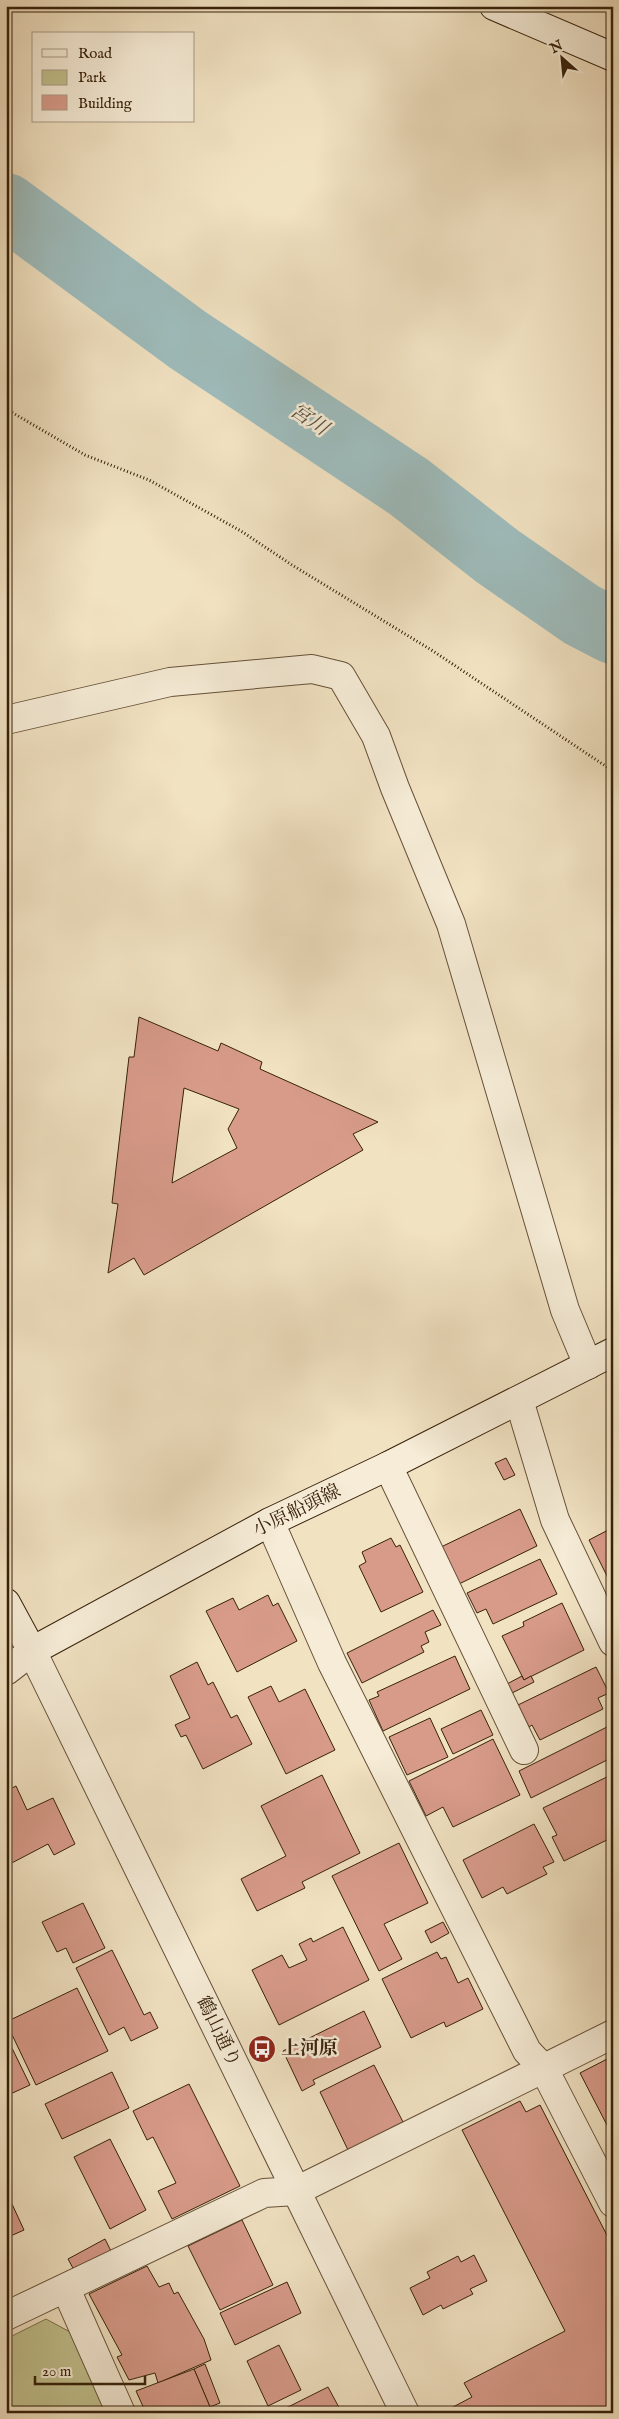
<svg xmlns="http://www.w3.org/2000/svg" width="619" height="2419" viewBox="0 0 619 2419" font-family="'IM FELL English','Noto Serif JP',serif">
<style>
.green{fill:#c1c18e;stroke:#7c714c}
.lines{fill:none;stroke-linecap:round;stroke-linejoin:round}
.river{stroke:#9ebcbc;stroke-width:66}
.building{fill:#d89b8a;stroke:#37210a;fill-rule:evenodd}
.minor-casing{stroke:#665138;stroke-width:30}
.tertiary-casing{stroke:#665138;stroke-width:30}
.secondary-casing{stroke:#37210a;stroke-width:30}
.path{stroke:#37210a;stroke-width:3;stroke-dasharray:1 2.5;stroke-linecap:butt}
.minor{stroke:#f6ecd7;stroke-width:28}
.tertiary{stroke:#f6ecd7;stroke-width:28}
.secondary{stroke:#f6ecd7;stroke-width:28}
.labels{text-anchor:middle;dominant-baseline:central;stroke-width:5;stroke-linejoin:round;paint-order:stroke}
.street-label{font-size:19px;fill:#37210a;stroke:#f6ecd7}
.poi-label{font-size:19px;font-weight:bold;fill:#37210a;stroke:#f6ecd7;text-anchor:start}
.water-label{font-size:20px;font-style:italic;fill:#56503f;stroke:#f6ecd7}
</style>
<rect width="100%" height="100%" fill="#f1e2c2"/>
<filter id="stains"><feTurbulence type="fractalNoise" baseFrequency=".004" numOctaves="4"/><feColorMatrix values="0 0 0 0 .2 0 0 0 0 .09 0 0 0 0 .02 0 0 0 .5 -.17"/></filter>
<radialGradient id="worn" r=".72"><stop offset=".6" stop-color="#630" stop-opacity="0"/><stop offset="1" stop-color="#630" stop-opacity=".3"/></radialGradient>
<polygon class="green" points="46,2319 72,2333 108,2413 6,2413 6,2339"/>
<g class="lines">
<polyline class="river" points="6,206 188,340 409,487 497,556 582,615 613,631"/>
</g>
<g class="building">
<path d="M139,1017L218,1051L221,1043L262,1062L260,1069L378,1122L353,1134L363,1150L144,1275L134,1258L108,1273L118,1204L112,1203L129,1057H134ZM184,1088L239,1109L228,1129L237,1148L172,1183Z"/>
<polygon points="506,1458 515,1475 504,1480 495,1463"/>
<polygon points="520,1509 537,1546 459,1584 441,1547"/>
<polygon points="612,1528 613,1530 613,1588 589,1540"/>
<polygon points="391,1538 396,1547 400,1545 423,1592 381,1612 359,1566 366,1562 362,1552"/>
<polygon points="540,1559 557,1594 493,1624 486,1609 477,1613 467,1593"/>
<polygon points="268,1595 273,1606 278,1603 297,1641 237,1672 206,1611 233,1598 239,1610"/>
<polygon points="562,1603 584,1650 524,1680 502,1636 524,1626 523,1622"/>
<polygon points="433,1610 441,1625 425,1632 429,1642 421,1646 424,1652 362,1683 347,1653"/>
<polygon points="455,1656 470,1689 383,1731 369,1700 379,1696 377,1692"/>
<polygon points="197,1662 208,1685 213,1682 231,1718 237,1715 252,1744 203,1769 186,1735 181,1737 175,1725 190,1718 170,1676"/>
<polygon points="596,1667 609,1693 598,1698 603,1709 540,1740 532,1725 529,1727 518,1705"/>
<polygon points="522,1676 524,1680 531,1676 534,1682 512,1693 507,1684"/>
<polygon points="271,1686 279,1702 305,1689 335,1750 286,1774 248,1697"/>
<polygon points="481,1710 493,1735 453,1754 441,1729"/>
<polygon points="430,1718 448,1757 407,1775 389,1737"/>
<polygon points="613,1724 613,1757 531,1798 519,1771"/>
<polygon points="493,1739 520,1795 453,1827 443,1807 426,1816 409,1781"/>
<polygon points="613,1774 613,1837 564,1861 552,1837 557,1835 543,1808"/>
<polygon points="322,1775 360,1853 302,1882 305,1888 257,1911 241,1879 286,1856 261,1806"/>
<polygon points="16,1786 27,1810 53,1798 75,1844 54,1855 48,1844 6,1866 6,1791"/>
<polygon points="534,1824 554,1862 543,1867 547,1874 507,1894 503,1887 482,1898 463,1860"/>
<polygon points="399,1843 428,1903 384,1924 402,1959 379,1971 332,1876"/>
<polygon points="83,1903 105,1948 73,1963 66,1948 57,1952 42,1922"/>
<polygon points="443,1922 449,1933 431,1943 425,1931"/>
<polygon points="343,1927 369,1980 279,2025 252,1970 282,1955 289,1968 307,1960 299,1944 311,1938 313,1942"/>
<polygon points="112,1950 144,2015 150,2012 158,2028 131,2041 124,2027 109,2035 76,1968"/>
<polygon points="437,1952 441,1959 446,1957 458,1983 468,1978 483,2009 446,2027 444,2022 411,2038 382,1979"/>
<polygon points="77,1988 108,2051 36,2085 6,2022"/>
<polygon points="364,2011 381,2047 313,2080 315,2084 302,2091 283,2051"/>
<polygon points="10,2044 30,2085 6,2096 6,2045"/>
<polygon points="613,2056 613,2124 608,2127 580,2073"/>
<polygon points="374,2065 403,2122 348,2150 320,2092"/>
<polygon points="112,2072 129,2108 62,2139 45,2104"/>
<polygon points="189,2084 240,2186 172,2219 158,2191 176,2183 153,2137 147,2140 133,2111"/>
<polygon points="520,2101 526,2112 540,2105 613,2247 613,2413 456,2413 453,2407 472,2397 464,2383 565,2331 462,2130"/>
<polygon points="110,2139 146,2210 110,2229 74,2157"/>
<polygon points="6,2191 24,2230 6,2238"/>
<polygon points="242,2220 273,2285 220,2310 188,2246"/>
<polygon points="105,2239 111,2251 74,2270 68,2259"/>
<polygon points="474,2255 487,2281 470,2289 473,2294 443,2309 441,2305 423,2315 410,2288 430,2278 427,2272 458,2256 461,2262"/>
<polygon points="147,2266 159,2287 169,2283 174,2294 178,2292 204,2339 211,2360 158,2383 155,2373 129,2380 117,2357 122,2355 89,2294"/>
<polygon points="287,2282 301,2313 235,2345 220,2313"/>
<polygon points="279,2345 301,2390 268,2406 247,2361"/>
<polygon points="205,2364 220,2403 210,2407 194,2369"/>
<polygon points="194,2369 210,2407 197,2413 146,2413 136,2391"/>
<polygon points="328,2387 342,2413 289,2413 286,2408"/>
</g>
<g class="lines">
<g class="minor-casing">
<g id="minor">
<polyline points="6,720 170,682 312,669 341,676 376,736 395,788 451,924 565,1310 588,1365"/>
<polyline points="519,1400 555,1520 613,1642"/>
<polyline points="388,1466 524,1750"/>
<polyline points="270,1522 332,1663 527,2051 544,2069 613,2203"/>
<polyline points="6,1671 32,1651"/>
<polyline points="66,2289 121,2413"/>
<polyline points="6,2316 264,2193 296,2191 613,2034"/>
</g>
</g>
<g class="tertiary-casing">
<polyline id="tertiary" points="32,1651 405,2413"/>
</g>
<g class="secondary-casing">
<g id="secondary">
<polyline points="494,6 613,57"/>
<polyline points="6,1603 32,1651 270,1522 388,1466 613,1352"/>
</g>
</g>
<polyline class="path" points="6,409 85,455 149,480 241,531 292,565 433,651 613,771"/>
<use href="#minor" class="minor"/>
<use href="#tertiary" class="tertiary"/>
<use href="#secondary" class="secondary"/>
</g>
<defs>
<g id="bus-disc" transform="scale(1.4375)"><circle r="9.5" fill="#8f2418" stroke="#f6ecd7"/><path d="M-5-6H5V4H4V6H2V4H-2V6H-4V4H-5ZM-3.5-4V0h7V-4ZM-3.5 1.2v1.5H-2V1.2ZM2 1.2v1.5H3.5V1.2Z" fill="#fff"/></g>
</defs>
<g fill-rule="evenodd">
<use href="#bus-disc" x="262" y="2049"/>
</g>
<g class="labels">
<g class="street-label">
<text transform="translate(297 1511) rotate(-26)">小原船頭線</text>
<text transform="translate(218 2032) rotate(64)">鶴山通り</text>
</g>
<g class="poi-label">
<text x="281" y="2049">上河原</text>
</g>
<g class="water-label">
<text transform="translate(309 420) rotate(34)">宮川</text>
</g>
</g>
<rect width="619" height="2419" fill="none" stroke="#f1e2c2" stroke-width="25"/>
<rect x="8" y="8" width="604" height="2404" fill="none" stroke="#37210a" stroke-width="2.5"/>
<rect x="12" y="12" width="594" height="2394" fill="none" stroke="#37210a"/>
<rect x="32" y="32" width="162" height="90" fill="#f6ecd7" stroke="#aa9b85"/>
<rect x="42" y="49" width="25" height="8" fill="#f6ecd7" stroke="#aa9b85"/>
<text x="78" y="58" font-size="15" fill="#37210a">Road</text>
<rect x="42" y="70" width="25" height="15" fill="#c1c18e" stroke="#aa9b85"/>
<text x="78" y="82" font-size="15" fill="#37210a">Park</text>
<rect x="42" y="95" width="25" height="15" fill="#d89b8a" stroke="#aa9b85"/>
<text x="78" y="108" font-size="15" fill="#37210a">Building</text>
<g transform="translate(562 58) rotate(333)" stroke="#f6ecd7" stroke-width="4" paint-order="stroke">
<path d="M0-4L9 19L0 12L-9 19Z" fill="#37210a"/>
<text y="-8" font-size="14" font-weight="bold" text-anchor="middle" fill="#37210a">N</text>
</g>
<path d="M35 2376v8h110v-8" fill="none" stroke="#37210a" stroke-width="2.5"/>
<text x="42" y="2376" font-size="15" fill="#37210a" stroke="#f6ecd7" stroke-width="4" paint-order="stroke">20 m</text>
<rect width="100%" height="100%" filter="url(#stains)"/>
<rect width="100%" height="100%" fill="url(#worn)"/>
</svg>
